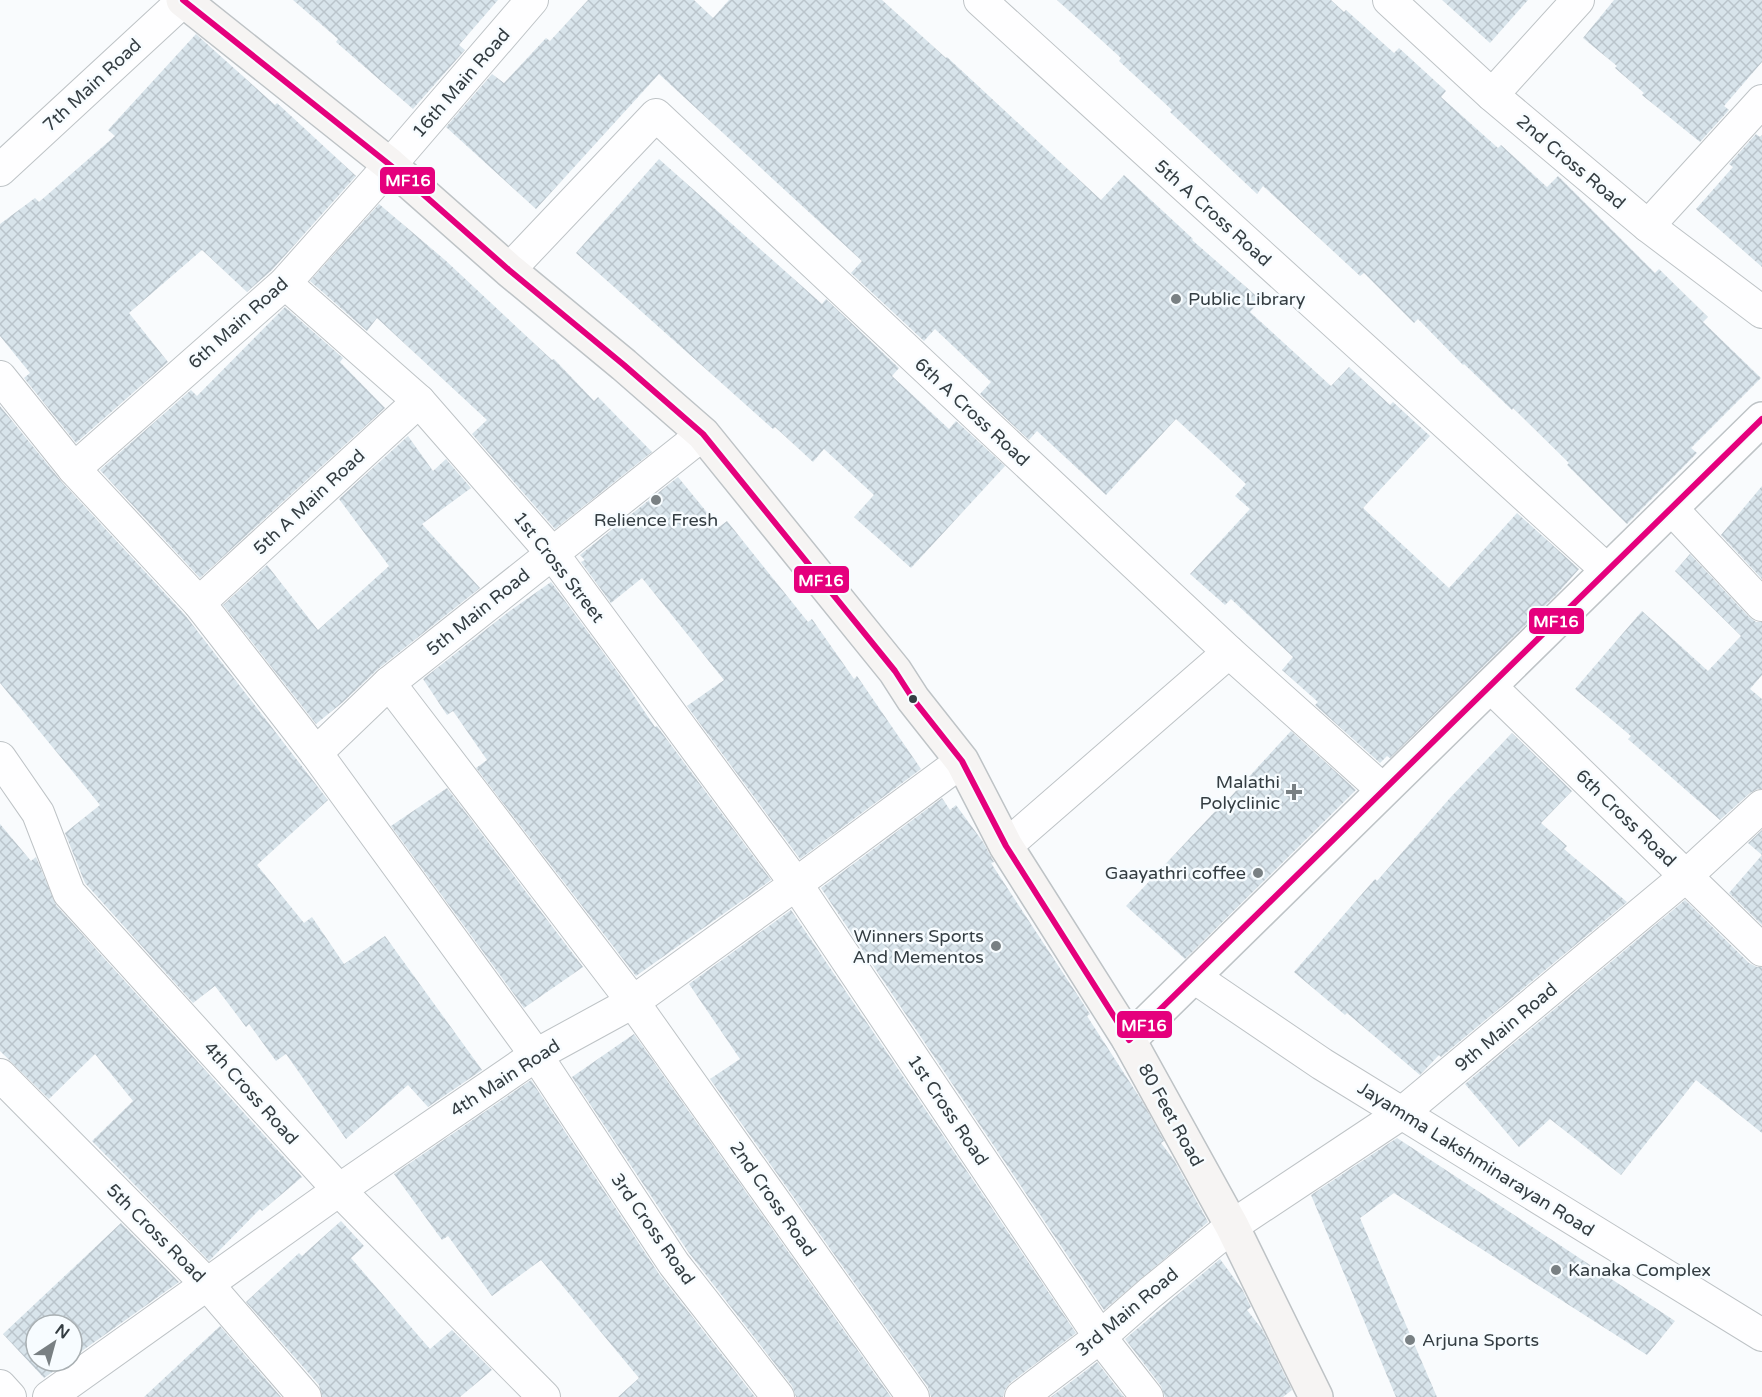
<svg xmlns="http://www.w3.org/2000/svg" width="1762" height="1397" viewBox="0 0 1762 1397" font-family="'Varela Round',sans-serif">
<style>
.building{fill:url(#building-cross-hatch)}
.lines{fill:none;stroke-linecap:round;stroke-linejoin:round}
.minor-casing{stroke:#bec3c6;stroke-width:34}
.tertiary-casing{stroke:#bec3c6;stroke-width:36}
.secondary-casing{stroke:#bec3c6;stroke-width:36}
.minor{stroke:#fefeff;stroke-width:32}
.tertiary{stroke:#fefeff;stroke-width:33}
.secondary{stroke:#f6f4f3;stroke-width:33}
.bus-1-casing{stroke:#f7fcff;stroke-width:10}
.bus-1{stroke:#e5007d;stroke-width:6}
.poi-dot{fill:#798083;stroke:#f7fcff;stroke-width:2}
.bus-dot{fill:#343d42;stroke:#f7fcff;stroke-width:2}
.labels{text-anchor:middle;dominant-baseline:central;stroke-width:5;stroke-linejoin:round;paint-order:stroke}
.street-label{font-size:18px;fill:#343d42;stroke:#f7fcff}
.poi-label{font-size:18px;fill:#343d42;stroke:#f7fcff;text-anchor:start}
.line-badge{stroke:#f7fcff;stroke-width:2}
.badge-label{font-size:16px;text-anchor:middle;font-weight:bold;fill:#fff}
</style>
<defs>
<pattern id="building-cross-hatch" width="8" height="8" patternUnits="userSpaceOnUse" patternTransform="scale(1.5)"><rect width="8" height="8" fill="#d8e4eb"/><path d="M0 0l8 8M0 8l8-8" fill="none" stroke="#bac4cb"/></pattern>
</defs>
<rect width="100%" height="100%" fill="#f9fbfd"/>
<g class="building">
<polygon points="293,0 498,0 459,45 465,50 413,109 336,42 338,39"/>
<polygon points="588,0 694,0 713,18 729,0 882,0 946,58 947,57 1101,200 1124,175 1193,239 1192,240 1261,300 1250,312 1331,386 1349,367 1390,405 1393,402 1430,436 1363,508 1449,588 1517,513 1579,569 1556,595 1390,758 1387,756 1380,763 1315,705 1318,702 1282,670 1293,657 1231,599 1225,605 1190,574 1250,509 1235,496 1246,484 1176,419 1106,495 1037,431 1029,440 980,394 991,382 935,329 924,341 851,273 862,261 659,74 536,209 446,127 492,74 504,83 546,38 550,41"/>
<polygon points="1057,0 1331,0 1344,12 1346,10 1394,53 1399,48 1446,91 1441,97 1498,148 1501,145 1547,187 1558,176 1655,273 1659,269 1708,317 1703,322 1761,378 1691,448 1697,453 1627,524 1567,465 1569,463 1513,408 1512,410 1464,364 1463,365 1418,319 1414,323 1364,273 1360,276 1263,186 1257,194 1170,112 1172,110 1119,61 1121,58"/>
<polygon points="1442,0 1528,0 1490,43"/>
<polygon points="1614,0 1762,0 1762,62 1724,106 1729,110 1700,142 1642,95 1644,93 1615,68 1617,66 1583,38"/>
<polygon points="196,34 275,105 277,103 356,176 272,270 247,292 202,250 129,313 168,362 76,443 24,378 30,373 0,336 0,224 35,198 39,202 115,136 108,130"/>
<polygon points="1756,134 1760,137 1762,135 1762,267 1696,209 1733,167 1729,164"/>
<polygon points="659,159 822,304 826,299 899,368 892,376 949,429 956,421 1005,466 911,568 854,517 874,495 824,449 813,462 775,427 773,429 576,253"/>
<polygon points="379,204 445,260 552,360 554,359 594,401 598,397 652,452 555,529 472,434 487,420 377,318 367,331 310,281"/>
<polygon points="285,307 343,358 340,362 385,408 200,578 100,470 191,390 197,396"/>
<polygon points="0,406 61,481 185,615 328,800 257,865 304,923 312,917 344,964 385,936 482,1070 428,1107 408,1085 346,1139 286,1054 276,1061 249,1024 246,1027 215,986 193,1003 85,883 65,833 100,805 0,683"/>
<polygon points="408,436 433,471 446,459 471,488 422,524 480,588 378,669 343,702 316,724 223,605 267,565 318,630 389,566 339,499"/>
<polygon points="678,477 719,527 727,521 808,622 812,619 854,679 857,676 921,769 800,859 687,706 724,680 642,578 611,603 581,562 585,560 580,555"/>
<polygon points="1762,486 1762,579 1721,535"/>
<polygon points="1690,554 1749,617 1756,622 1762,622 1762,675 1750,689 1762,699 1762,789 1758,789 1750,793 1720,820 1628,739 1631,736 1575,689 1642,611 1708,671 1741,636 1675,571"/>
<polygon points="551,582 619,674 655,727 657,726 771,880 636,976 476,768 487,760 453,711 447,715 423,679 507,613"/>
<polygon points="1291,731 1356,790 1185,959 1126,906 1222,804 1223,805"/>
<polygon points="1512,733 1572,791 1541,823 1567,846 1564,849 1627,902 1441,1057 1439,1055 1420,1075 1347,1013 1345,1015 1294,972 1375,879 1377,881 1450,798"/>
<polygon points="447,788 583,967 524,1008 391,826"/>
<polygon points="942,798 950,810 956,805 983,842 994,862 991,863 1090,1014 1087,1016 1142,1101 1164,1141 1161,1143 1174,1160 1208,1222 1104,1310 821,888"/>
<polygon points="0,824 31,861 36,857 56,905 302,1177 262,1211 260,1209 209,1261 92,1141 133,1101 95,1054 49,1099 0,1051"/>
<polygon points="1762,830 1762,925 1729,893 1762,855 1748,843"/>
<polygon points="1685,900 1749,963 1757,967 1762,967 1762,1133 1696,1080 1621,1175 1550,1119 1519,1147 1465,1084"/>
<polygon points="791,910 1076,1333 1010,1383 1005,1390 1003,1397 931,1397 928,1387 710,1079 740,1059 689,984"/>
<polygon points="634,1034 891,1397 796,1397 792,1386 689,1253 572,1077"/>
<polygon points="531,1080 659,1274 755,1397 618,1397 639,1378 541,1260 492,1296 448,1236 442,1240 394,1174"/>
<polygon points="1397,1138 1458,1178 1675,1321 1647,1355 1394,1193 1360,1218 1437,1397 1396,1397 1311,1195"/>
<polygon points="341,1221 364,1246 351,1258 430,1349 452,1330 492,1370 460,1397 322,1397 319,1385 246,1302 299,1253 302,1256"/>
<polygon points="121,1223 179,1282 72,1358 72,1325 36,1325 36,1361 68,1361 44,1378 3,1334"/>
<polygon points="1220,1259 1242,1289 1251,1307 1247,1310 1262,1329 1292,1390 1283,1397 1165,1397 1161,1386 1125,1339"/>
<polygon points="220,1326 281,1397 144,1397"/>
<polygon points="1097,1362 1124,1397 1051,1397"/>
</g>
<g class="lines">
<g class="minor-casing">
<g id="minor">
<polyline points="980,0 1607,570"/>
<polyline points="1389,0 1492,95 1648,226 1762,312"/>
<polyline points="1492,95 1578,0"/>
<polyline points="0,170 184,0"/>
<polyline points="1648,226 1762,101"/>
<polyline points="509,270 656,115 1229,652 1383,790"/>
<polyline points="285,283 419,401 552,553 796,884 1100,1337 1147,1397"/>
<polyline points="0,377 74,469 199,603 316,753 536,1055 674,1264 778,1397"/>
<polyline points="74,469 285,283 390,165 532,0"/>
<polyline points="1671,508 1762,605"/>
<polyline points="199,603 419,401"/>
<polyline points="389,683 633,1002 913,1397"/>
<polyline points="1490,686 1762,950"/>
<polyline points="316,753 389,683 703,434"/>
<polyline points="0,758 38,813 69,893 339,1190 544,1397"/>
<polyline points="1006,846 1229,652"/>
<polyline points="1194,977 1322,1064 1762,1335"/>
<polyline points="0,1075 207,1284 305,1397"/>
<polyline points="0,1386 10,1397"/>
<polyline points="49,1397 339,1190 536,1055 633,1002 796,884 962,761"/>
<polyline points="1021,1397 1100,1337 1150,1293 1232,1226 1402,1113 1686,876 1762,806"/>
</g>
</g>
<g class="tertiary-casing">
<polyline id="tertiary" points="1129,1040 1762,419"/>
</g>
<g class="secondary-casing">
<polyline id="secondary" points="183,0 390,165 509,270 624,365 703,434 895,671 913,699 962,761 1006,846 1129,1040 1232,1226 1316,1397"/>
</g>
<use href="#minor" class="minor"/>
<use href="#tertiary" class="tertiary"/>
<use href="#secondary" class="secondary"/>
<g class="bus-1-casing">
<polyline id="bus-1" points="183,0 390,165 509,270 624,365 703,434 895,671 913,699 962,761 1006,846 1129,1040 1762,419"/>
</g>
<use href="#bus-1" class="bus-1"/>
</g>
<g class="poi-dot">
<circle cx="1176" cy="299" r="6"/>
<circle cx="656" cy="500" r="6"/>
<path d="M1291 783h6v6h6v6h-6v6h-6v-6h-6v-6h6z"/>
<circle cx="1258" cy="873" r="6"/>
<circle cx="996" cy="946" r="6"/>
<circle cx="1556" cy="1270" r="6"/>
<circle cx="1410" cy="1340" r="6"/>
</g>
<circle class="bus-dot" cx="913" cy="699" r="5"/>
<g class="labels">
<g class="street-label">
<text transform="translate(461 83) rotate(-49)">16th Main Road</text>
<text transform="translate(92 85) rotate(-43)">7th Main Road</text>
<text transform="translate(1571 162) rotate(40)">2nd Cross Road</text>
<text transform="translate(1213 213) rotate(42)">5th A Cross Road</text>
<text transform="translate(238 323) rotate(-42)">6th Main Road</text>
<text transform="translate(972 412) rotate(43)">6th A Cross Road</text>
<text transform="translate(309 502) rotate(-43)">5th A Main Road</text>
<text transform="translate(559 567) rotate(52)">1st Cross Street</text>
<text transform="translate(478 612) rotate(-39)">5th Main Road</text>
<text transform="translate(1626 818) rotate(44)">6th Cross Road</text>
<text transform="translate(1506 1027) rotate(-40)">9th Main Road</text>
<text transform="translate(505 1078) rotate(-33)">4th Main Road</text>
<text transform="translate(251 1093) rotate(48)">4th Cross Road</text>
<text transform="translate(948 1110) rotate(56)">1st Cross Road</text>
<text transform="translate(1171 1115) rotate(61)">80 Feet Road</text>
<text transform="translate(1476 1159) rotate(32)">Jayamma Lakshminarayan Road</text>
<text transform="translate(773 1199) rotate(55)">2nd Cross Road</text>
<text transform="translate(653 1229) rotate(55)">3rd Cross Road</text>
<text transform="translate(156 1233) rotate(45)">5th Cross Road</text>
<text transform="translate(1127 1312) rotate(-40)">3rd Main Road</text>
</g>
<g class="poi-label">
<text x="1188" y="299">Public Library</text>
<text x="656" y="520" text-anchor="middle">Relience Fresh</text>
<text x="1280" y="782" text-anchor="end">Malathi<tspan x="1280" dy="21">Polyclinic</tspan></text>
<text x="1246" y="873" text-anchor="end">Gaayathri coffee</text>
<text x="984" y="936" text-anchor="end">Winners Sports<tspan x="984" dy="21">And Mementos</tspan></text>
<text x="1568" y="1270">Kanaka Complex</text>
<text x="1422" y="1340">Arjuna Sports</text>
</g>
</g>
<g class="line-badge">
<rect x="379" y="166" width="57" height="29" rx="6" fill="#e5007d"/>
<rect x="793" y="565" width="57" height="29" rx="6" fill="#e5007d"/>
<rect x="1528" y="607" width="57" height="28" rx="6" fill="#e5007d"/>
<rect x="1116" y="1010" width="57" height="29" rx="6" fill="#e5007d"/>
</g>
<g class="badge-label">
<text x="408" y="186">MF16</text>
<text x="821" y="586">MF16</text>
<text x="1556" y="627">MF16</text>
<text x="1144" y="1031">MF16</text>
</g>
<g transform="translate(54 1343) rotate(36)"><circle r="28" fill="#f7fcff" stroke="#a9b0b3" stroke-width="1.5"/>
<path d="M0-4.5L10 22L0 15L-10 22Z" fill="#798083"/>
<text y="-9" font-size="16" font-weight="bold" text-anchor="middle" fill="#343d42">N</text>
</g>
</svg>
